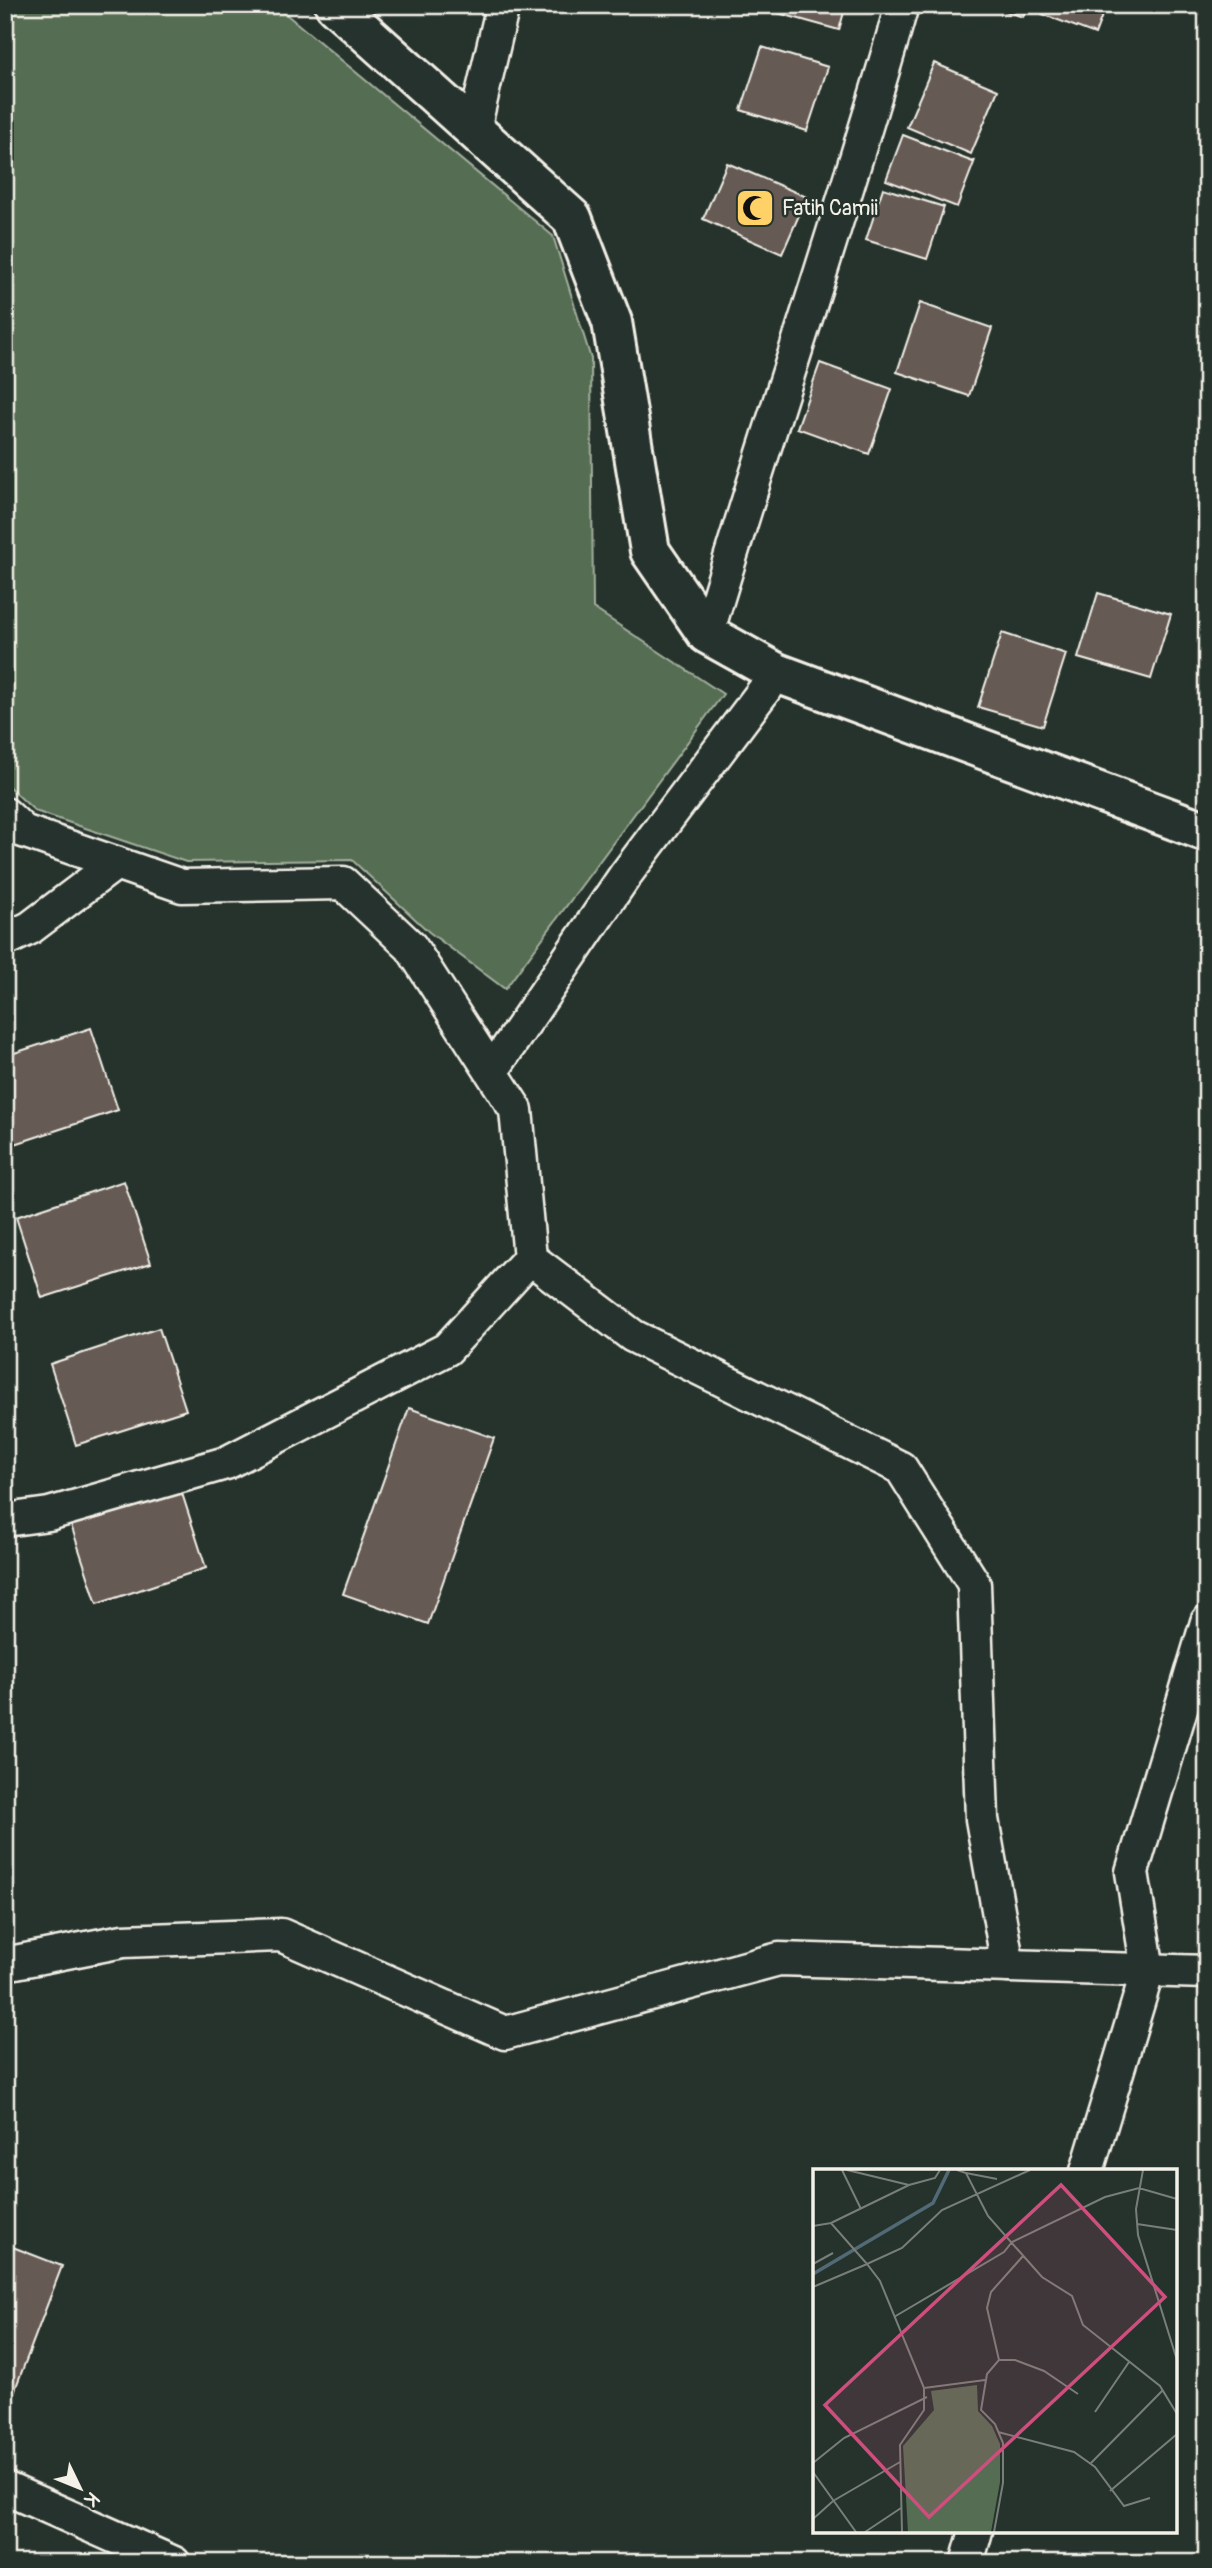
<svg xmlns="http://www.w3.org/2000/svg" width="1212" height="2568" viewBox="0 0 1212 2568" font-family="Pangolin,sans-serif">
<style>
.green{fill:#556d52;stroke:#a4af9d;stroke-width:2}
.building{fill:#665a55;stroke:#f4f1e8;stroke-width:2}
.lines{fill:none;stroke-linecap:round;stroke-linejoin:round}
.minor-casing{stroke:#f4f1e8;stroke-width:37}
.tertiary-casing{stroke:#f4f1e8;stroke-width:44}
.minor{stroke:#26332d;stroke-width:32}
.tertiary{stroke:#26332d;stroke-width:38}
.labels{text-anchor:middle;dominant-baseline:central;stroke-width:5;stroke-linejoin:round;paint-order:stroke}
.poi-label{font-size:21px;fill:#f4f1e8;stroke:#26332d;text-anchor:start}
.inset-river{fill:none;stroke:#526a76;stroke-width:3.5}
.inset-road{fill:none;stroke:#787f78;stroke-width:2}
.view{fill:#ce4e7e;fill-opacity:0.15;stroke:#ce4e7e;stroke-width:3.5}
.inset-edge{fill:none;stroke:#f4f1e8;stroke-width:3.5}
</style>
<rect width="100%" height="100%" fill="#26332d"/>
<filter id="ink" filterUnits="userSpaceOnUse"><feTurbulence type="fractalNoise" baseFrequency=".0143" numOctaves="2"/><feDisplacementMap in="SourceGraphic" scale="14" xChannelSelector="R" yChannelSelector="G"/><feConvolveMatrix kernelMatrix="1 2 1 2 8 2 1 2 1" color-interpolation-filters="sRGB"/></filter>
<g filter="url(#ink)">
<polygon class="green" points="5,5 275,5 553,236 591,359 593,608 723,694 505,989 429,932 352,860 186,862 35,811 5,783"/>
<g class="building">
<polygon points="768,5 846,5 839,30 767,10"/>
<polygon points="987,5 1027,5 1023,17"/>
<polygon points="1045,5 1106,5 1095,34 1042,14"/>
<polygon points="762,47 828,67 807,131 741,110"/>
<polygon points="934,63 998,90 971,154 907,127"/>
<polygon points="903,135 973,162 975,160 957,207 886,180"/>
<polygon points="727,163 807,197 782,254 703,219"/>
<polygon points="883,188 944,207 927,259 866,240"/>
<polygon points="920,303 992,328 969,396 897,372"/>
<polygon points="820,363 892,389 869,454 797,428"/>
<polygon points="1098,593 1171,614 1151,679 1078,658"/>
<polygon points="1002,633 1066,654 1043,726 978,707"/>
<polygon points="91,1028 118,1110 9,1146 5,1135 5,1056"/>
<polygon points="124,1181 151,1263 42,1298 16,1217"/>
<polygon points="159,1328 186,1410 76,1445 50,1364"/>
<polygon points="409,1408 494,1438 428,1624 343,1594"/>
<polygon points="180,1487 206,1568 97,1604 70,1522"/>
<polygon points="5,2244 62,2266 6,2413 5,2413"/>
</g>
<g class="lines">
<g class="minor-casing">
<g id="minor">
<polyline points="474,129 503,5"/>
<path d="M707,634C770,423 842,216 902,5"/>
<polyline points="5,814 23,831 182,886 343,883 411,947 516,1110 530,1258 633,1336 901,1468 974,1584 982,1819 1008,1966"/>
<polyline points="5,940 30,928 116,863"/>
<polyline points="492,1071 626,874 777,673"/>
<polyline points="5,1520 49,1514 226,1463 447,1349 530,1258"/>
<polyline points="5,1964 123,1941 281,1935 505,2033 779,1959 1207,1972"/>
<polyline points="1087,2171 1148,1970 1132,1872 1207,1622"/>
<polyline points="5,2488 174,2563"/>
<polyline points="967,2563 976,2531"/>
</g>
</g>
<g class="tertiary-casing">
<polyline id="tertiary" points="335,5 572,218 612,322 650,551 707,634 777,673 1207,832"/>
</g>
<use href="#minor" class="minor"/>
<use href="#tertiary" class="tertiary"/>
</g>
</g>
<defs>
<g id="mosque-square" transform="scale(2.0125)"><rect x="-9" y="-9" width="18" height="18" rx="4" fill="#ffd166" stroke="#26332d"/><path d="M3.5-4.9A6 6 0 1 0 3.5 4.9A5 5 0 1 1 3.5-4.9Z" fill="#111"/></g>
</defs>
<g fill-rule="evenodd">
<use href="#mosque-square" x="755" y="208"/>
</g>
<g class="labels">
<g class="poi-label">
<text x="782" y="208">Fatih Camii</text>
</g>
</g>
<g transform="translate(813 2169)">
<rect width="364" height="364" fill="#26332d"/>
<path d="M164,216L165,242L179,257L187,275V313L178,363H95L90,277L121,241L118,222Z" fill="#556d52"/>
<path class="inset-river" d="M0,105L120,34L136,1"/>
<path class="inset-road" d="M29,1L48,40M34,1L96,16M144,1L153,4L175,47L229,108L259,127L270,156L347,217L364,245M330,1L323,40L325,66L364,191M153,4L184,10M18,54L96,16L122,9L127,1M324,55L364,61M0,57L18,54L54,95L89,79L129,41L217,1M0,95L20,84M0,118L54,95L67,112L111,219V241L87,276L89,363M81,148L191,83L199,73L292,28L326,19L364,30M186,191H202L231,202L265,225M111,219L172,211M282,243L316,193M185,263L261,283L282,298L311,337L337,329M0,294L31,269L114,228M277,295L350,221M0,303L43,363M297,322L364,265M0,350L20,332L87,293M52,363L88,339M181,363L190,314V274L182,255L168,241L174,205L186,191L174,139L178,123L210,87"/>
<path class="view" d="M248,16L352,128L116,348L12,236Z"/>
<rect width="364" height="364" class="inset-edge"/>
</g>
<rect width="1212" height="2568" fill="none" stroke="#26332d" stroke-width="28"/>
<rect x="14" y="14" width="1184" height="2540" fill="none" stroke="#f4f1e8" stroke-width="2.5" filter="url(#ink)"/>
<g transform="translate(80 2488) rotate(133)" stroke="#26332d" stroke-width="5" paint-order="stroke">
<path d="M0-5L12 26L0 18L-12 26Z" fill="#f4f1e8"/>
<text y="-10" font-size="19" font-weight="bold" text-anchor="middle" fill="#f4f1e8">K</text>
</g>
</svg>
